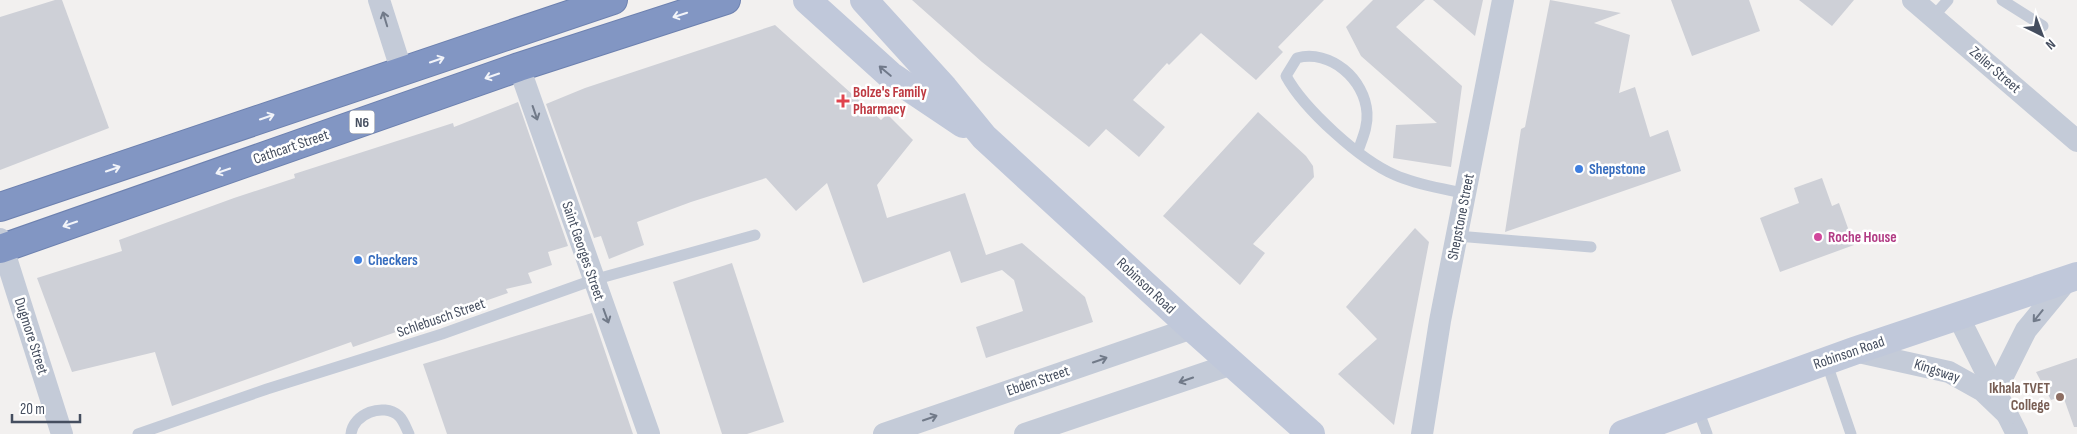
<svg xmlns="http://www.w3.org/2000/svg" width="2077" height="434" viewBox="0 0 2077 434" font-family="'Sofia Sans Condensed',sans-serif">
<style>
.building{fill:#ced0d7}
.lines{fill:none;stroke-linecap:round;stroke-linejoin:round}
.highway-casing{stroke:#6d81af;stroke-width:30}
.lane{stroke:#c4cbd8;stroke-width:11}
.street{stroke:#c4cbd8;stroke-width:22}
.secondary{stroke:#c0c8da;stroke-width:28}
.highway{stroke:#8296c3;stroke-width:28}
.oneway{stroke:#f2f4f9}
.oneway2{stroke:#717a89}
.oneway3{stroke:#70798a}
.health-dot{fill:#e0444e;stroke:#fff;stroke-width:2}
.shop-dot{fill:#3f7fe0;stroke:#fff;stroke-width:2}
.hotel-dot{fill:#d1479c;stroke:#fff;stroke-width:2}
.education-dot{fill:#8d6e63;stroke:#fff;stroke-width:2}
.labels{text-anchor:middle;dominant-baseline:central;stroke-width:5;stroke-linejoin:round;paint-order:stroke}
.shield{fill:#fff;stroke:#7d838f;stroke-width:1}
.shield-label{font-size:14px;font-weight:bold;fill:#454e5f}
.street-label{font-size:15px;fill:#454e5f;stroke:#fff}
.health-label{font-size:15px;font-weight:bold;fill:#be3a42;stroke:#fff;text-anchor:start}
.shop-label{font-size:15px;font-weight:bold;fill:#366cbe;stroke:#fff;text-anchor:start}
.hotel-label{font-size:15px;font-weight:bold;fill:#b23c85;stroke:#fff;text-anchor:start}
.education-label{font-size:15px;font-weight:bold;fill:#785e54;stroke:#fff;text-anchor:end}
</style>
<rect width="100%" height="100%" fill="#f2f0ef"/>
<g class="building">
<polygon points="55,0 62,0 109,128 0,170 0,17"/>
<polygon points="912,0 1324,0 1278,47 1283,52 1256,80 1201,33 1169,65 1167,63 1133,100 1165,127 1139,157 1106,129 1089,147 982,62"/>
<polygon points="1373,0 1425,0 1396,27 1462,86 1451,167 1393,158 1396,125 1437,123 1361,56 1346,27"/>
<polygon points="1433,0 1483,0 1475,36"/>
<polygon points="1550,0 1621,13 1594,23 1630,35 1619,93 1635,87 1650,137 1668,130 1681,171 1505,232 1521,129 1525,127"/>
<polygon points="1671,0 1749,0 1760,31 1692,56"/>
<polygon points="1799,0 1854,0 1832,26"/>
<polygon points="775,25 881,120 887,114 913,140 877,185 887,218 965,193 986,255 1022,243 1085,297 1093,322 986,358 976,327 1023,311 1014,280 1002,270 961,283 950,251 863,283 827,183 796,211 766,178 691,202 637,222 644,245 609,259 601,236 594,238 546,104 585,88"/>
<polygon points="518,102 568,246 548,252 552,265 528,273 532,283 506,289 508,293 353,347 351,342 172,406 155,352 72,372 37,278 122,251 119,240 234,198 295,178 294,174 453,123 454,127"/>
<polygon points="1258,112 1306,156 1313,166 1314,177 1253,244 1265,253 1240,285 1163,216"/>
<polygon points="1822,178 1832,206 1839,203 1854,245 1780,272 1760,218 1799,203 1794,188"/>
<polygon points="1415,228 1429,242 1394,425 1338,374 1377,339 1346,307"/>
<polygon points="732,263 784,422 747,434 722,434 673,282"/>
<polygon points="592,313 633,434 447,434 423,364"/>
<polygon points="2077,358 2077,427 2074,427 2063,396 2051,400 2036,372"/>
</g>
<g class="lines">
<g class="highway-casing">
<g id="highway">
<polyline points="0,207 613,0"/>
<polyline points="0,249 519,67 726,0"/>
</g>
</g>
<g class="lane">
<polyline points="2002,0 2043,26"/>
<polyline points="1933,17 1948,0"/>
<path d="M1358,151C1362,139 1368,127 1367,113C1365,79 1330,49 1297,58L1286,76C1304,109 1360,160 1395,175C1417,185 1442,188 1465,194"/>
<polyline points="1457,236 1591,247"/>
<polyline points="1826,361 1851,434"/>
<polyline points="1697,407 1707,434"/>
<polyline points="138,434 267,389 442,334 593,280 755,235"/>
<path d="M351,434C353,414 383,402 399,416C404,421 406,428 409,434"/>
</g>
<g class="street">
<polyline points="379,0 402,72"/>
<polyline points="1913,0 2077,141"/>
<polyline points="519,67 649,434"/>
<polyline points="0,239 62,434"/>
<polyline points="1958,316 2017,434"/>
<polyline points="1854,351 1949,372 1983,391 2007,414"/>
<polyline points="1996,390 2026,330 2069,278"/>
<polyline points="884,434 1192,328"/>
<polyline points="1025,434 1232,364"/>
<polyline points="1422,434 1440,321 1503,0"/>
</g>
<g class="secondary">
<polyline points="807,0 890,75 963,124"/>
<polyline points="864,0 944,88 984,137 1192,328 1311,434"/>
<polyline points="1623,434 1854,351 2077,276"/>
</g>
<use href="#highway" class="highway"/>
</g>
<defs><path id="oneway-shaft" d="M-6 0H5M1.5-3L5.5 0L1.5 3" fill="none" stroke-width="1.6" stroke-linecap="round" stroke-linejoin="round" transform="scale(1.25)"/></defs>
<g class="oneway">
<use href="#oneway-shaft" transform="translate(680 15) rotate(162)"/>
<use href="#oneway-shaft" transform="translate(437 60) rotate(-19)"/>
<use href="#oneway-shaft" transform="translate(492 76) rotate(161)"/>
<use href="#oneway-shaft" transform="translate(267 117) rotate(-19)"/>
<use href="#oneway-shaft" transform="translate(113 169) rotate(-19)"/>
<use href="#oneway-shaft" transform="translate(223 171) rotate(161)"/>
<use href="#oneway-shaft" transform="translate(70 224) rotate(161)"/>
</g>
<g class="oneway2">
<use href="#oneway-shaft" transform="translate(385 19) rotate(-107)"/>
<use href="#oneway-shaft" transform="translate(535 113) rotate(71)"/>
<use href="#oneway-shaft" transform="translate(606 316) rotate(70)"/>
<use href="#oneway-shaft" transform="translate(2038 316) rotate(129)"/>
<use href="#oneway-shaft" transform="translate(1100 360) rotate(-19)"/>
<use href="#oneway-shaft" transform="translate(1186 380) rotate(161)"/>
<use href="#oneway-shaft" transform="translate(930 418) rotate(-19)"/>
</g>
<use class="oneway3" href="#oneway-shaft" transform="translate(885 71) rotate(-140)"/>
<path class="health-dot" d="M840.5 93.5h5v5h5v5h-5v5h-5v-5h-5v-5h5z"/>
<g class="shop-dot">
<circle cx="1579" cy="169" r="5"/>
<circle cx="358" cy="260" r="5"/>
</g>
<circle class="hotel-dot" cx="1818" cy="237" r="5"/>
<circle class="education-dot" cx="2060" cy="397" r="5"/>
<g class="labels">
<rect class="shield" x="349.5" y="110.5" width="25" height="23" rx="4"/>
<g class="shield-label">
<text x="362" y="122">N6</text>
</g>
<g class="street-label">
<text transform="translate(1995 70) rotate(41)">Zeiler Street</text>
<text transform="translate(291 147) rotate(-19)">Cathcart Street</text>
<text transform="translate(1461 217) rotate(-79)">Shepstone Street</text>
<text transform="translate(583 251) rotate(71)">Saint Georges Street</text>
<text transform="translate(1146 286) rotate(43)">Robinson Road</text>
<text transform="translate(441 318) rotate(-19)">Schlebusch Street</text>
<text transform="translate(31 336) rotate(72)">Dugmore Street</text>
<text transform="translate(1849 353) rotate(-19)">Robinson Road</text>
<text transform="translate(1937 371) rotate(18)">Kingsway</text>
<text transform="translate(1038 381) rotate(-19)">Ebden Street</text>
</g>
<g class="health-label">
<text x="853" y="92">Bolze's Family<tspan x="853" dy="17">Pharmacy</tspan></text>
</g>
<g class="shop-label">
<text x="1589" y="169">Shepstone</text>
<text x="368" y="260">Checkers</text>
</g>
<g class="hotel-label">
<text x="1828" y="237">Roche House</text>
</g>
<g class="education-label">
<text x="2050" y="388">Ikhala TVET<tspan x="2050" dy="17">College</tspan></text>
</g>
</g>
<g transform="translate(2042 35) rotate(138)" stroke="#ffffff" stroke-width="4" paint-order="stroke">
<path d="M0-4L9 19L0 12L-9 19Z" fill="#454e5f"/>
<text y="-8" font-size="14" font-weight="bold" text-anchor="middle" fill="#454e5f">N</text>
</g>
<path d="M12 414v8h68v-8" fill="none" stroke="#454e5f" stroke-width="2.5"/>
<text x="20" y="414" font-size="15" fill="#454e5f" stroke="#ffffff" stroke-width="4" paint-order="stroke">20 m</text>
</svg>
